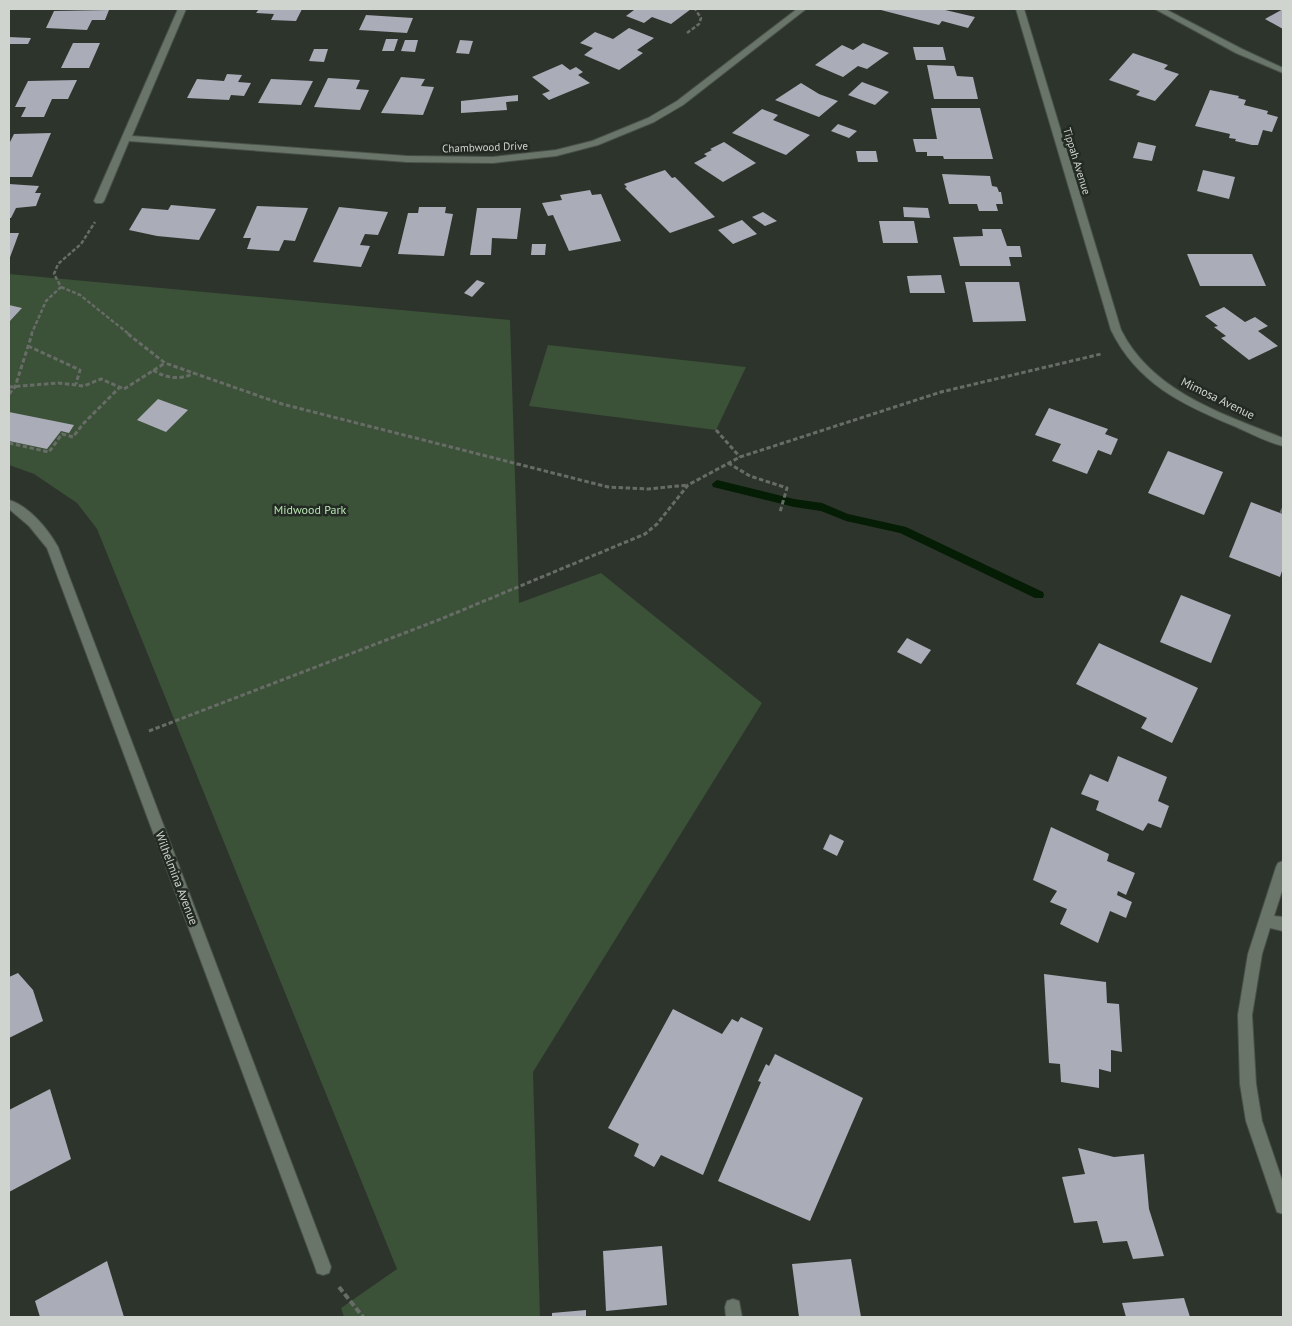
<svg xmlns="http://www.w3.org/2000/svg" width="1292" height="1326" viewBox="0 0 1292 1326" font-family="'PT Sans',sans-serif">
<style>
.green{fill:#3b5138}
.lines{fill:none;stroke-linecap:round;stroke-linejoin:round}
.stream{fill:#051d04;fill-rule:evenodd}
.building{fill:#aaacb7}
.minor-casing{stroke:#4a5149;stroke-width:2}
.path-far2{stroke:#676d66;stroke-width:2.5;stroke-dasharray:4 2;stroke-linecap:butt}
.path-far1{stroke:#676d66;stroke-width:3;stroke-dasharray:4.5 2.5;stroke-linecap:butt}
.path{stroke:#676d66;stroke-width:4;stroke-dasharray:6 3;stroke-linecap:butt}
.minor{fill:#697568;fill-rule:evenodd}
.labels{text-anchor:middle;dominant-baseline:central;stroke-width:5;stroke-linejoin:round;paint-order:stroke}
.far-street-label{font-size:11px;fill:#d0d4cf;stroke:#232a23}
.street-label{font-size:12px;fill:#d0d4cf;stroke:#232a23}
.park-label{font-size:12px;fill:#b5e4b0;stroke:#232a23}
</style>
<rect width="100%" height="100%" fill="#2d342c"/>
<g class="green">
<polygon points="9,274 510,320 519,603 601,573 762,703 533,1072 540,1317 344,1317 341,1308 397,1269 97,529 77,503 34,474 9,465"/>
<polygon points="548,345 746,367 716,430 529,406"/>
</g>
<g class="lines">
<polygon class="stream" points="717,480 794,499 822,503 848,514 906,527 1043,592 1044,595 1043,598 1035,598 900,533 846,521 821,511 794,507 713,487 712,484"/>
</g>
<g class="building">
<polygon points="259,9 302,9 296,21 271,20 274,14 256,13"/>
<polygon points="631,9 691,9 671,24 652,17 644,23 626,16 634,10"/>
<polygon points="877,9 941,9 975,17 968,28 942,21 939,25"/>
<polygon points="1283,9 1283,29 1265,19"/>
<polygon points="109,10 105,20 92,20 87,30 46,28 54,11"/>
<polygon points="366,15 413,18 407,33 359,30"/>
<polygon points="629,28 654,38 637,50 643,53 619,70 584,55 593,48 580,43 595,32 613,39"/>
<polygon points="9,37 31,38 28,44 9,44"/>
<polygon points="386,39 398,39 394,51 382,51"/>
<polygon points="405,40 418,40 415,52 401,51"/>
<polygon points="460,40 473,41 469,54 456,53"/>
<polygon points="73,43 100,43 89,68 61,68"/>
<polygon points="863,43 889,53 867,69 858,66 843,77 815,65 842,45 853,50"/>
<polygon points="913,47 943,47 946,60 916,60"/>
<polygon points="314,49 328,49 324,62 309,61"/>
<polygon points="1133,53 1168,65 1164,69 1179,74 1155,101 1136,95 1140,91 1109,80"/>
<polygon points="562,64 570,70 576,67 583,72 578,75 590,83 549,100 542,94 550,91 532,77"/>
<polygon points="927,65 954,66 957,76 973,77 978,99 934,99"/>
<polygon points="227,74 242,75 238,82 251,83 244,96 231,95 229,100 187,98 197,79 224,81"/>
<polygon points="401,77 425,79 421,86 434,87 423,115 381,113"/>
<polygon points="328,78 360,80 356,89 369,90 360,110 314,107"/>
<polygon points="271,79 313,81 301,105 258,103"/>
<polygon points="77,80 68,99 52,99 44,117 21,117 26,107 15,107 28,81"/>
<polygon points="862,82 889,92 875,105 848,95"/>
<polygon points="801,83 819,94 838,101 819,117 775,100"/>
<polygon points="1210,90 1239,96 1238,98 1246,100 1244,105 1268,111 1267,114 1278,117 1272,132 1263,130 1258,145 1252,145 1235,141 1236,139 1229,138 1230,134 1195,126"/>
<polygon points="518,95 518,101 506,102 507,110 461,113 461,101"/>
<polygon points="931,108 980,108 993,159 944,159 943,156 927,156 927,152 916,152 913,139 937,139"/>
<polygon points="762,109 778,115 773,120 810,135 786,155 732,133"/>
<polygon points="838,124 857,131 849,138 831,131"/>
<polygon points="51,133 32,177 9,177 9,144 14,134"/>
<polygon points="724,142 756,163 723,182 694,163 707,156 704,154 712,150 710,149"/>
<polygon points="1138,142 1156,146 1152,161 1133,158"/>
<polygon points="856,151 876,151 878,162 858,162"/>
<polygon points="665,170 672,178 675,177 715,217 670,233 625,188 627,187 624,184"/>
<polygon points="1203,170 1235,177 1229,199 1197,191"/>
<polygon points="942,174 990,176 992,186 997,187 999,192 1001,192 1003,204 996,204 998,211 979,211 977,204 949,204"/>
<polygon points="9,184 39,186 35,193 41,193 36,206 16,208 11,218 9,218"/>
<polygon points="590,190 592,195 601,194 621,241 569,251 553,215 548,216 542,203 562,200 560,195"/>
<polygon points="171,205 216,209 199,240 157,236 129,230 142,208 168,210"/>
<polygon points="257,206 308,208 295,241 284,240 279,251 247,249 251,238 243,238"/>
<polygon points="339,207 388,212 378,235 365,234 360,245 370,246 361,267 313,262"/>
<polygon points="419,207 446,207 445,213 453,214 444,256 398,254 408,213 418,213"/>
<polygon points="903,207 928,208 930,218 904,217"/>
<polygon points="477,208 521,208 517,239 492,238 491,255 470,255"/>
<polygon points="763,212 777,221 765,226 752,217"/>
<polygon points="742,220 757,234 733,244 718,230"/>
<polygon points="879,221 914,221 918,243 883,243"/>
<polygon points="982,229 1001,229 1007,246 1020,246 1022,257 1009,257 1011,266 960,266 953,237 983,236"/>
<polygon points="9,233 19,233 9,260"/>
<polygon points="532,244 546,244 545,255 531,255"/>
<polygon points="1187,254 1252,254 1266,286 1200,286"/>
<polygon points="941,275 945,293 910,293 907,276"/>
<polygon points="477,280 485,283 472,297 464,293"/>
<polygon points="965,282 1019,282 1026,321 973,322"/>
<polygon points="9,305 22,308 9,322"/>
<polygon points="1224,307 1245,322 1255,317 1268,326 1258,331 1278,346 1249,360 1221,338 1226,336 1214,327 1218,326 1205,316"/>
<polygon points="158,399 188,410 166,432 137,420"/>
<polygon points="1049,408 1108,429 1105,434 1118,439 1111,455 1098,450 1087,474 1052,461 1061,444 1035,435"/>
<polygon points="9,412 74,425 69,433 61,431 47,449 9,441"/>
<polygon points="1168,451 1223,472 1204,515 1148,493"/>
<polygon points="1251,502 1283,514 1283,568 1280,577 1229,557"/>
<polygon points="1181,595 1231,615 1211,663 1160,642"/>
<polygon points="907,638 931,650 921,664 897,652"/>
<polygon points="1099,643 1198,688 1172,743 1141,728 1147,718 1076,684"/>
<polygon points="1118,756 1167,777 1158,801 1169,806 1161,828 1148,823 1143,831 1096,810 1099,801 1081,794 1090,774 1108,782"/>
<polygon points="1051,827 1109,854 1107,861 1135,873 1126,895 1118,891 1117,895 1132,902 1126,918 1110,911 1098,943 1060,924 1067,909 1050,902 1057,891 1033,880"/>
<polygon points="830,834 844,841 837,856 823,849"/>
<polygon points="18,973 33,990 43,1021 9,1038 9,977"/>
<polygon points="1044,974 1106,982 1107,1003 1119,1004 1122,1052 1111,1050 1111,1072 1099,1069 1099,1088 1061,1082 1060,1064 1049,1063"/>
<polygon points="673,1009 722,1034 732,1019 738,1022 741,1017 763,1028 703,1175 661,1155 654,1167 634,1156 639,1144 608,1128"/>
<polygon points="775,1054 863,1098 810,1221 718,1181 761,1082 758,1081 766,1064 769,1066"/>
<polygon points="50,1089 71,1159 9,1192 9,1110"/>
<polygon points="1078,1148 1114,1157 1144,1154 1149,1209 1164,1256 1133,1259 1127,1241 1103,1243 1097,1221 1074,1223 1062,1177 1085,1174"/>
<polygon points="662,1246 667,1305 606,1311 603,1251"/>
<polygon points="851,1259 861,1317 799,1317 792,1264"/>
<polygon points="107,1261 124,1317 40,1317 35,1301"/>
<polygon points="1184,1298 1190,1317 1126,1317 1122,1303"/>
<polygon points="586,1310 586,1317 552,1317 552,1313"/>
</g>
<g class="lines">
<g class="minor-casing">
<g id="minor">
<polygon points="178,9 186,9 132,136 407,156 493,157 556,150 592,141 648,118 677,101 797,9 806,9 683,105 654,122 598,145 556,156 493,163 407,162 129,141 104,201 102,203 96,203 94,201"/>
<path d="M1016,9H1024L1121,330C1152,392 1223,414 1283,438V446C1266,442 1250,433 1234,426C1181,404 1137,383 1111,330Z"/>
<polygon points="1155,9 1165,9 1242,49 1283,68 1283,73 1236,53"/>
<path d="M9,500C29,506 48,529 58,547L331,1267L329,1273L323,1275L317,1273L315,1267L47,548L29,526L9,509Z"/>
<polygon points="1283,861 1283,888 1274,916 1283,917 1283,931 1270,928 1262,954 1252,1015 1256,1084 1262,1121 1283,1183 1283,1214 1277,1212 1275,1206 1246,1121 1240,1084 1238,1015 1248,954 1276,867 1278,863"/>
<polygon points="733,1299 739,1301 742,1317 726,1317 725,1307 727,1301"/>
</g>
</g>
<g class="path-far2">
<polyline points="687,33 699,24 701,18 695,9"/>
<polyline points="61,287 80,295 130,335"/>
<polyline points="31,335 46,301 61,287 54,274 58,264 81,244 95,222"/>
</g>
<g class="path-far1">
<polyline points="128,334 165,363 282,404 608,487 648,489 688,485"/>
<polyline points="28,346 80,370 76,384"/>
<path d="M153,370C167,379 180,380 195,373"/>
<polyline points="9,387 58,383 84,386 101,379 124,389 165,363"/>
<polyline points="9,394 15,387 32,334"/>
<polyline points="716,430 740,457"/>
<polyline points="9,443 49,452 62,434 73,437 83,424 119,388"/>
<polyline points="728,463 750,476 787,488 780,512"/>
<polyline points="1281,513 1283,508"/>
<polyline points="149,731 441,619 645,534 657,524 688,485 740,457 941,392 1101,354"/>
</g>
<polyline class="path" points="339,1287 363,1317"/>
<use href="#minor" class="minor"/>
</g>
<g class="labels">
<g class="far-street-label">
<text transform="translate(485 147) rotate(-2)">Chambwood Drive</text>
<text transform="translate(1077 161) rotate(73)">Tippah Avenue</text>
</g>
<g class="street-label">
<text transform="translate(1218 398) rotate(26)">Mimosa Avenue</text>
<text transform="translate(177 878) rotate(69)">Wilhelmina Avenue</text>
</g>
<g class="park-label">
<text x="310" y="509">Midwood Park</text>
</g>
</g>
<rect width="1292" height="1326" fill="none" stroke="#d0d4cf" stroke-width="20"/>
</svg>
